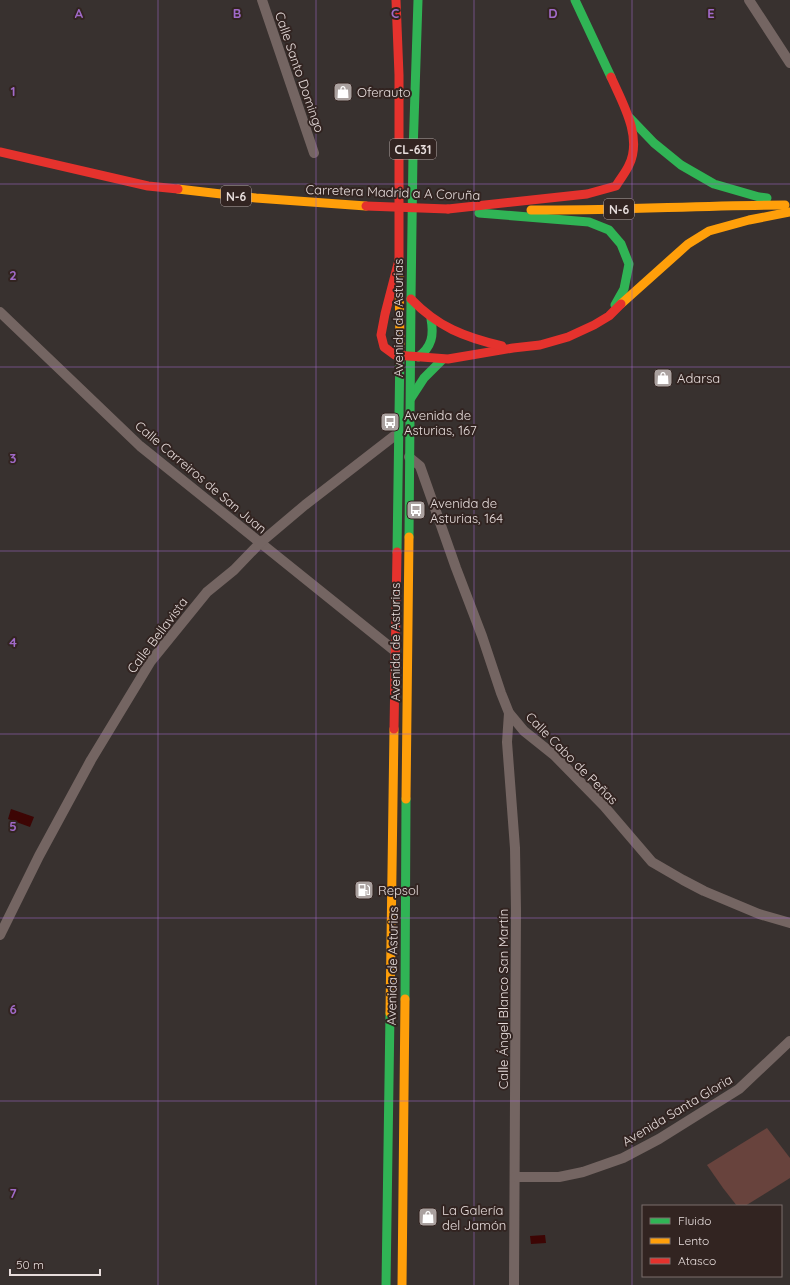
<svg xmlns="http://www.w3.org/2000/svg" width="790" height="1285" viewBox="0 0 790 1285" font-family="Quicksand,sans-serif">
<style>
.green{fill:#68433d}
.water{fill:#3d0504}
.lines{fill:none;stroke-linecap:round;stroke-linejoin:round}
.street{stroke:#746562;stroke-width:10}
.fast{stroke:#30b455;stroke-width:9}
.slow{stroke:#ff9f0a;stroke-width:9}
.jam{stroke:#e5322d;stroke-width:9}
.jam-bridge{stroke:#e5322d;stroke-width:9}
.grid{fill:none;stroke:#a16ac9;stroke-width:1;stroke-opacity:0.55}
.labels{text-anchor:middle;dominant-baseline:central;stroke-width:4;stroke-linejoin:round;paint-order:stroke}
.shield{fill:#322421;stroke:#b1a6a4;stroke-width:1}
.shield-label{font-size:12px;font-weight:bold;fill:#e7dddc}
.street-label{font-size:13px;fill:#e7dddc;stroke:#322421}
.poi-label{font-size:13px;fill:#e7dddc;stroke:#322421;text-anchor:start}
.grid-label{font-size:13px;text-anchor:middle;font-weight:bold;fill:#a16ac9;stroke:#322421;stroke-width:4;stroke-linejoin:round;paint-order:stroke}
</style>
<rect width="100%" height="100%" fill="#38312f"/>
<polygon class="green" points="767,1128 790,1158 790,1178 745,1206 737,1206 723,1188 707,1165"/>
<g class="water">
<polygon points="11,809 34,817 30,827 8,819"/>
<polygon points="545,1235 546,1243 531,1244 530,1236"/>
</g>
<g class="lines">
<g class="street">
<polyline points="262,0 314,153"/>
<polyline points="749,0 790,63"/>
<polyline points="0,312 140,446 395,651"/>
<polyline points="409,457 420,466 456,568 482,636 501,693 509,713 524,731 554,755 604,806 652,862 683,880 704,891 759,914 790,923"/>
<polyline points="509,713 507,742 515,848 516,911 514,1285"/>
<polyline points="0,935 39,856 91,760 151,661 207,592 234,570 260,543 305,505 398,433"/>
<polyline points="515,1177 559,1177 583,1172 623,1158 659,1139 739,1089 790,1041"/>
</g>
<g class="fast">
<polyline points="575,0 611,77"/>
<polyline points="630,118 654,143 681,165 714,184 759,197 767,198"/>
<polyline points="479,213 589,222 609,230 621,244 629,264 624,289 615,305"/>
<polyline points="411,299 413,153 418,0"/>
<path d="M418,357C432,347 434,335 431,319"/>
<polyline points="411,398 424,378 442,360"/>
<polyline points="409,537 411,299"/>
<polyline points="397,552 400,347"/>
<polyline points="405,999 406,799"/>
<polyline points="386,1285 390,1013"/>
</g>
<g class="slow">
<polyline points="178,189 256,198 366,206"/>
<path d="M531,210C616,211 700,205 785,205"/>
<polyline points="399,274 400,347"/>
<polyline points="621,304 688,244 709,231 749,220 790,212"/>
<polyline points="406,799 409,537"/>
<polyline points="390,1013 394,729"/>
<polyline points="402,1285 405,999"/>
</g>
<g class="jam">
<polyline points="396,0 399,75 399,260"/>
<polyline points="0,152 148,186 178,189"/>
<path d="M448,209L587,194L616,186C620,179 626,172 629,165C643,137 622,102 611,77"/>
<polyline points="399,260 385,314 381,335 384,347 395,355 448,359 513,348 540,345 568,337 594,325 609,316 621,304"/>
<path d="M411,299C438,327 464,337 502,346"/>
<polyline points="394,729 397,552"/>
</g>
<polyline class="jam-bridge" points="366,206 448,209"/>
</g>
<path class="grid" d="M158,0V1285M316,0V1285M474,0V1285M632,0V1285M0,184H790M0,367H790M0,551H790M0,734H790M0,918H790M0,1101H790"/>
<defs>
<g id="shop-square" transform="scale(1)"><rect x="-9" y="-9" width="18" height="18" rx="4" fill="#aaa19f" stroke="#322421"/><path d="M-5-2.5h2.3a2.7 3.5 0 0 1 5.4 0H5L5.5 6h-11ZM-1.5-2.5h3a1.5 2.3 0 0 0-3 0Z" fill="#fff"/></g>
<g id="bus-square" transform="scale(1)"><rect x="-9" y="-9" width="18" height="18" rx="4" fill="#aaa19f" stroke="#322421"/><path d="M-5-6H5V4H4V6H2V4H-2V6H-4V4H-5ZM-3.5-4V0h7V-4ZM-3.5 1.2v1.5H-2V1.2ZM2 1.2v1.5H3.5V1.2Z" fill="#fff"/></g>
<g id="fuel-square" transform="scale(1)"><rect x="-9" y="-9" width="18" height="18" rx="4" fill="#aaa19f" stroke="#322421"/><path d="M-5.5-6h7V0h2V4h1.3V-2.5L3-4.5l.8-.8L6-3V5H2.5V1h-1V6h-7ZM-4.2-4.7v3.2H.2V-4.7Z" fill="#fff"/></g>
</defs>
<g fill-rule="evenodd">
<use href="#shop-square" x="343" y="92"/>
<use href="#shop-square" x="663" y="378"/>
<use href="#bus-square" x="390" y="422"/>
<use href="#bus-square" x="416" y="510"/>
<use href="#fuel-square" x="364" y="890"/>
<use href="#shop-square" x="428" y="1217"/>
</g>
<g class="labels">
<g class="shield">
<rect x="390" y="139" width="46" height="20" rx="3"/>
<rect x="221" y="186" width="30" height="20" rx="3"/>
<rect x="604" y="199" width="30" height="20" rx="3"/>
</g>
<g class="shield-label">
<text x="413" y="149">CL-631</text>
<text x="236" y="196">N-6</text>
<text x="619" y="209">N-6</text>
</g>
<g class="street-label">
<text transform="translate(300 72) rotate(71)">Calle Santo Domingo</text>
<text transform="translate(393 192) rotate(2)">Carretera Madrid a A Coruña</text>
<text transform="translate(398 318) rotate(-90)">Avenida de Asturias</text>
<text transform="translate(201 477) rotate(40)">Calle Carreiros de San Juan</text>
<text transform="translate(157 635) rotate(-53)">Calle Bellavista</text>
<text transform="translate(395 642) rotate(-90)">Avenida de Asturias</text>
<text transform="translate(572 758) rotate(45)">Calle Cabo de Peñas</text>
<text transform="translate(392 966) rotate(-89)">Avenida de Asturias</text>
<text transform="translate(503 999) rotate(-90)">Calle Ángel Blanco San Martín</text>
<text transform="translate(677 1110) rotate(-31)">Avenida Santa Gloria</text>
</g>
<g class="poi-label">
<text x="357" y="92">Oferauto</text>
<text x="677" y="378">Adarsa</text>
<text x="404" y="415">Avenida de<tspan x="404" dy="15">Asturias, 167</tspan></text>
<text x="430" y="503">Avenida de<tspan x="430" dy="15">Asturias, 164</tspan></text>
<text x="378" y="890">Repsol</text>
<text x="442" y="1210">La Galería<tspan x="442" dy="15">del Jamón</tspan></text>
</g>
</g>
<g class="grid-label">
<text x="79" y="18">A</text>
<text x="237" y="18">B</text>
<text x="395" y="18">C</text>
<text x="553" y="18">D</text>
<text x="711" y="18">E</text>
<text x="13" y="96">1</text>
<text x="13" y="280">2</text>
<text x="13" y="463">3</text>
<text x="13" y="647">4</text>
<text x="13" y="831">5</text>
<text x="13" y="1014">6</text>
<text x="13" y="1198">7</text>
</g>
<rect x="642" y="1205" width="140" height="72" fill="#322421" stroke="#7a6e6c"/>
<rect x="650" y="1218" width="20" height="6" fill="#30b455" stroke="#7a6e6c"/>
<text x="678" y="1225" font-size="12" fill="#e7dddc">Fluido</text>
<rect x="650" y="1238" width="20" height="6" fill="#ff9f0a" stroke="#7a6e6c"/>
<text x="678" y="1245" font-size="12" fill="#e7dddc">Lento</text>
<rect x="650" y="1258" width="20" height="6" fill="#e5322d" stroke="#7a6e6c"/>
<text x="678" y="1265" font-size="12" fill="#e7dddc">Atasco</text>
<path d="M10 1269v6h90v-6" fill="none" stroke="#e7dddc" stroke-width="2"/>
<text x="16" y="1269" font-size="12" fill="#e7dddc" stroke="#322421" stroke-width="3" paint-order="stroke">50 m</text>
</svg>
